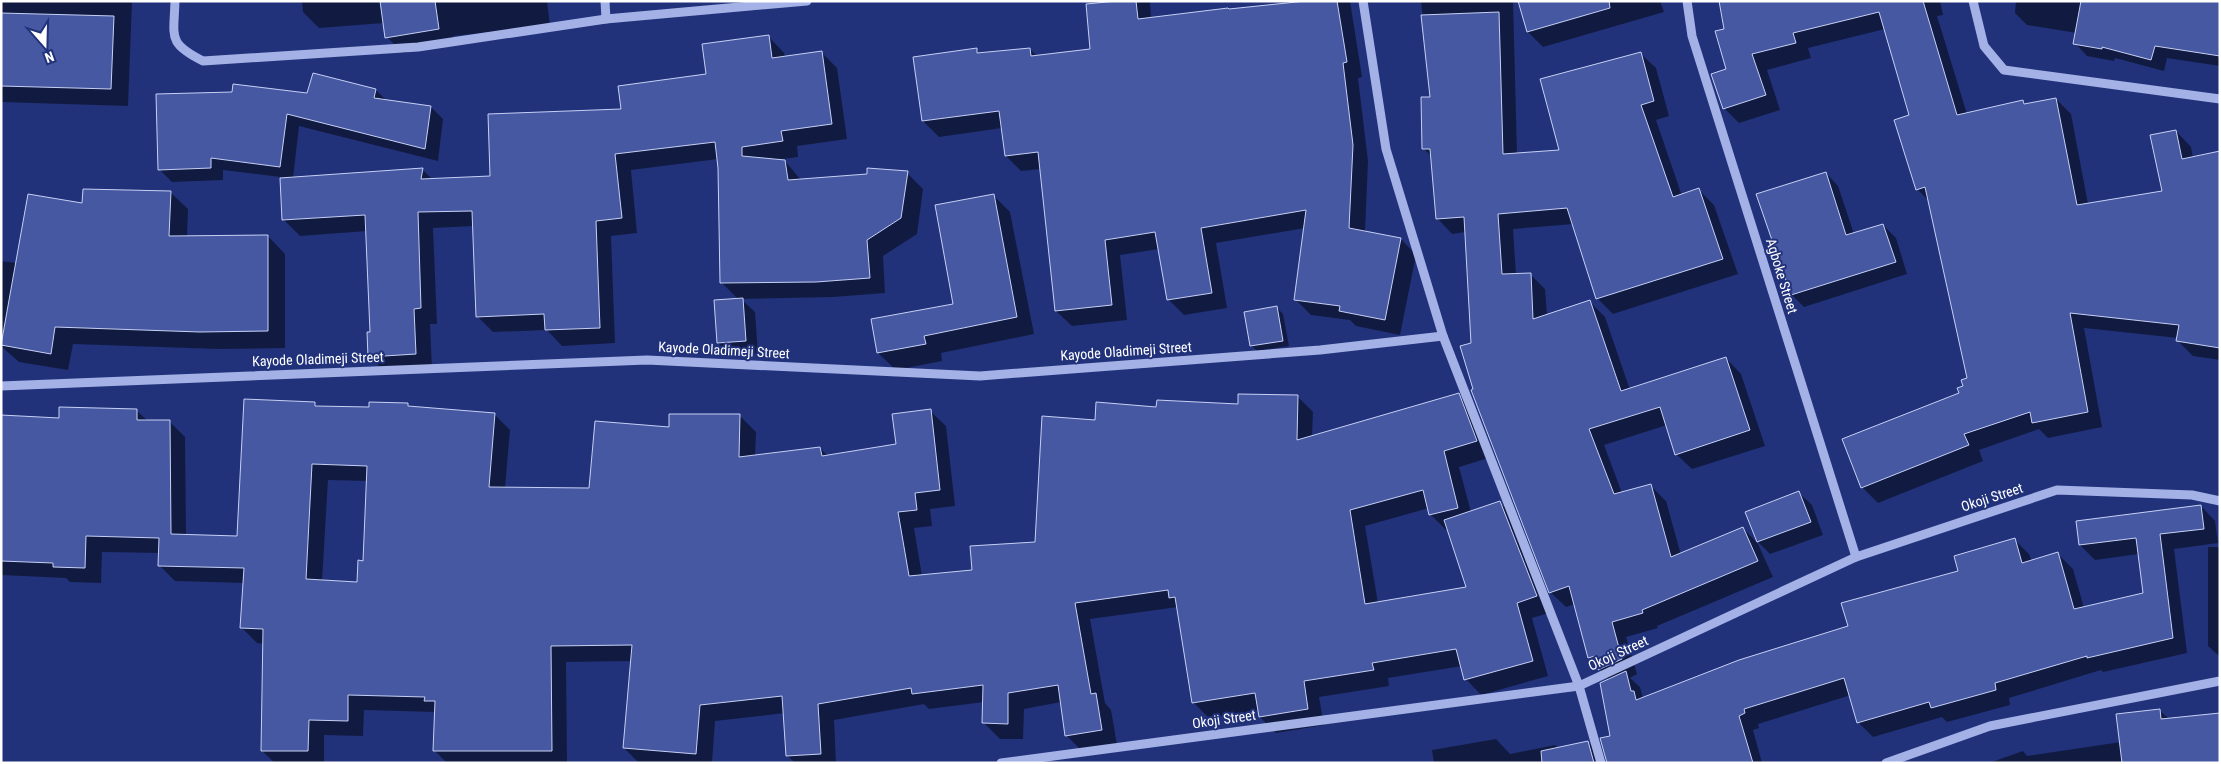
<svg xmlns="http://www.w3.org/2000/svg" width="2221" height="764" viewBox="0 0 2221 764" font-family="'Roboto Condensed',sans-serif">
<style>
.shadow{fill:#0007;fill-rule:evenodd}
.building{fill:#4658a2;stroke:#c7d0f4;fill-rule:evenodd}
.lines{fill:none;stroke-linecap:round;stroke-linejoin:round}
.minor{stroke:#a4b1e6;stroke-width:9}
.labels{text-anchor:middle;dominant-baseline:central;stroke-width:4;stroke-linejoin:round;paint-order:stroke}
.street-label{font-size:14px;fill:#fff;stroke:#21327b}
</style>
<rect width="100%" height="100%" fill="#21327b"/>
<g class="shadow">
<polygon points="1,1 144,1 132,2 128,106 1,102"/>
<polygon points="221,1 547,1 550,26 453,36 454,45 403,53 387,37 384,23 319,28 303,12 302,2"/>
<polygon points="1104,1 1150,1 1151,19 1297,3 1297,1 1350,1 1362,77 1358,78 1368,161 1365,232 1401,239 1416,255 1400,335 1356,326 1350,320 1311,315 1295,299 1305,228 1216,243 1227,308 1184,315 1168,299 1159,249 1120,255 1127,320 1072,326 1056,311 1041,169 1021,171 1006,156 1002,128 939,137 923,121 914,58 976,50 981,54 1030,49 1037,56 1091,50"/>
<polygon points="1421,1 1513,1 1517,154 1560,151 1640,53 1656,68 1669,116 1656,120 1682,196 1699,190 1714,205 1738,274 1613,314 1597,298 1574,224 1513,229 1516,275 1530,274 1545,289 1547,316 1590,302 1605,317 1630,390 1726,358 1741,374 1765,446 1692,469 1676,454 1667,425 1604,445 1622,493 1651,486 1666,501 1681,555 1743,528 1758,544 1773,577 1657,626 1658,628 1626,637 1637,674 1630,678 1640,687 1643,698 1849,627 1960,572 2014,539 2029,554 2032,562 2058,554 2073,569 2084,608 2144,594 2139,554 2095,560 2080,545 2201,506 2215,521 2218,543 2174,549 2187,653 2103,672 2101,670 2009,698 2010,705 1947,722 1942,717 1873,737 1858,722 1851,695 1758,724 1759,728 1753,730 1762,763 1608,763 1612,737 1609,680 1590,657 1575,604 1566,607 1550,592 1475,390 1466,232 1452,234 1437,218 1432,157 1423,148 1431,98"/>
<polygon points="1520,1 1660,1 1664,12 1543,47 1528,32"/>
<polygon points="1720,1 1940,1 1943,15 1937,16 1967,114 2023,101 2027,105 2056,99 2071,114 2088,204 2163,192 2176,131 2191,147 2193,158 2220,152 2220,360 2193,356 2178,341 2178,338 2084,328 2102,427 2048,438 2039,429 1979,450 1983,461 1878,503 1862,487 1960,393 1969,379 1929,201 1917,189 1911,116 1885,29 1808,48 1811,58 1767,70 1780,110 1739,123 1724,108 1727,70 1726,30"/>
<polygon points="2016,1 2220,1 2220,66 2167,58 2164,71 2115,58 2114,61 2087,56 2075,43 2077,33 2027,25 2015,13"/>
<polygon points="769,37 784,53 785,57 821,52 837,68 847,139 797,146 798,157 776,160 785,161 801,180 907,173 923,189 917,234 883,256 885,293 833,297 741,299 755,312 758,354 731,356 718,343 715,302 739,300 722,283 718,159 631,170 637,233 611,236 615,343 562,346 547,330 493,332 477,316 474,226 433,228 437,324 430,324 432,370 385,372 369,356 371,333 367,231 300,236 284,220 281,177 223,170 223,180 172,182 159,169 308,95 376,90 387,101 431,107 443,119 438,161 299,126 293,178 422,169 433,180 491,177 622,110 708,75"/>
<polygon points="1826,173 1838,186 1854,234 1883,225 1896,238 1907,274 1804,307 1792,295"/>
<polygon points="170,192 188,209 187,237 268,236 285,254 285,348 218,349 73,344 68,370 19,362 1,346 1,261 17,263 83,205"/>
<polygon points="993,195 1010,212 1034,334 941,353 942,361 896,370 878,353 955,305"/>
<polygon points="1277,308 1283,314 1289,346 1257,351 1251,345"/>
<path d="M1458,395L1474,411L1492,457L1459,467L1471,512L1500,503L1516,518L1552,612L1532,618L1548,676L1481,695L1466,679L1462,666L1388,678L1389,686L1319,697L1324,725L1276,733L1260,717L1259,710L1209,718L1193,702L1178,607L1090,619L1105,703L1111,710L1117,745L1082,751L1066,735L1061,702L1024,709L1023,739H1000L984,723V702L929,709L924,704L834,720L836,763H795L788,756L785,713L715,721L712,763H639L624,748L632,661L566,662L567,763H447L434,750L436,712L364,710L363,736L324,735V763H275L262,751L264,644L257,643L241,627L244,583L175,581L159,565L160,553L102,552L101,583L70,582L66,578L1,575V417L60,419L137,411L148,421H169L185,437L186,536L238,537L315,404L318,407L370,409L408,404L411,408L494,414L510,430L505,488L590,489L670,428L740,416L756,432L755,456L820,448L829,457L897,445L930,411L946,426L955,506L930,509L932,526L914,528L922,576L973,571L1036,543L1096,421L1157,409L1239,406L1297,396L1313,412L1312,436ZM328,480L368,481L365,562L358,584L322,581ZM1429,508L1431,515L1446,530H1448L1468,588L1378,603L1365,526Z"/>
<polygon points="1799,493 1812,505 1823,535 1770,554 1758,542"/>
<polygon points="2208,547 2220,547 2220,657 2208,646"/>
<polygon points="2159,710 2220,763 1989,763 2023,751 2027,756 2121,742"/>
<polygon points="1496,739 1510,754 1555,745 1559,749 1588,742 1603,757 1604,763 1434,763 1432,750"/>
</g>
<g class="building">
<polygon points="380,1 435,1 439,29 385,38"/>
<polygon points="1117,1 1136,1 1138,19 1228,8 1229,9 1306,1 1337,1 1347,62 1343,63 1353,145 1349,228 1401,238 1385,320 1339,311 1340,306 1294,300 1306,210 1201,228 1212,293 1167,300 1155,232 1105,240 1112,305 1055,311 1038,152 1005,156 999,111 922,121 913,57 977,48 977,53 1030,48 1031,56 1090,49 1086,4"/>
<polygon points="1518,1 1609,1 1610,8 1527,32"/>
<polygon points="1719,1 1923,1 1957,115 2023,100 2024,104 2056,98 2077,205 2162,191 2150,135 2176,130 2182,159 2220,151 2220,348 2176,341 2179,325 2070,313 2088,412 2032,423 2030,412 1964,434 1969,445 1861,488 1842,439 1959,393 1957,388 1963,386 1961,380 1967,378 1925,187 1916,190 1894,120 1909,115 1879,12 1793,33 1796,43 1752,54 1766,95 1723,109 1711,74 1726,69 1715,31 1724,29"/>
<polygon points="2081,1 2220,1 2220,56 2155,46 2151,60 2102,47 2102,49 2073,44"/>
<polygon points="1499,12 1503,154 1559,150 1540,79 1641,52 1654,101 1641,105 1673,197 1699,188 1723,259 1596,299 1567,208 1498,214 1502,274 1531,273 1533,319 1590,300 1621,391 1726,357 1750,430 1675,455 1660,407 1589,429 1614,494 1651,484 1671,557 1743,527 1758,561 1642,610 1643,613 1612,622 1622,659 1598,670 1595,656 1588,658 1569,586 1549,593 1471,390 1473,389 1460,346 1471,343 1464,217 1436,219 1430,149 1422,149 1421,97 1430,97 1421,15"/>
<polygon points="1,13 114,16 111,89 1,86"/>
<polygon points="769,35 772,58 822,51 832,124 781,131 783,141 742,147 742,156 785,160 788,180 867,174 867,168 908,171 901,218 867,240 870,278 816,282 720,283 718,168 715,142 615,154 622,218 596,221 600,328 545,330 544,314 476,317 472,211 418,212 421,308 414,309 416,354 368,357 367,332 370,332 365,215 282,220 280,178 423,168 421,179 490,176 488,114 621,109 618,86 706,74 702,44"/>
<polygon points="313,73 376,89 374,98 431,106 425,149 287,114 280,167 211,158 211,168 158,170 156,94 232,92 233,84 307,93"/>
<polygon points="1826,172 1846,235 1883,224 1896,262 1791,295 1756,194"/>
<polygon points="83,189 171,191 169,236 268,235 268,331 200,332 55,327 51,354 1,345 28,194 82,203"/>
<polygon points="994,194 1017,317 924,336 926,344 877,353 871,319 953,304 935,205"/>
<polygon points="743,298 746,341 717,343 714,300"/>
<polygon points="1277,306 1283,341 1250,346 1244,312"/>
<path d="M1459,393L1477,441L1444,451L1458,508L1429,515L1423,490L1350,510L1365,604L1466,587L1444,520L1500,501L1537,596L1517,603L1533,661L1464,680L1456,649L1372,663L1374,670L1304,681L1308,709L1259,717L1255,693L1192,703L1175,597L1169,598L1168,590L1075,603L1091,694L1096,693L1102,730L1065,736L1058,685L1008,693V724L982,723L983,685L912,694L911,688L818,704L821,754L786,756L782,696L700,705L696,754L623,748L632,645L551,646L552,751H433L435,701H424L425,697L348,695V721L309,720L308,751H261L263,629L240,628L244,568L158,566L159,538L86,536L85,568L53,567V563L1,561V415L59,418V407L137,409V420H170L171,534L237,536L244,399L315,402V406L369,407V402L408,403V406L495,413L489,487L589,488L595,421L669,427V414H740L739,457L820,447L822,456L896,444L892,414L931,409L940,490L915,493L917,510L898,512L909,576L972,570L970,546L1035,542L1042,416L1095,420L1096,402L1156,407L1157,400L1238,404V394L1298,395L1297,440ZM312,464L367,466L363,561L358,560L357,582L306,579Z"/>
<polygon points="1799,491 1811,522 1757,542 1745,512"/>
<polygon points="2201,505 2204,529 2160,534 2173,638 2087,658 2087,656 1995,683 1996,690 1931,708 1929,702 1857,723 1844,678 1744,709 1745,713 1739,716 1753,763 1607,763 1600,738 1610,736 1600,683 1626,671 1631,691 1634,691 1636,700 1739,660 1848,626 1841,603 1958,571 1954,556 2015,538 2022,563 2058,552 2074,609 2143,593 2136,538 2079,545 2076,521"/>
<polygon points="2160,709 2161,719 2220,713 2220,763 2122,763 2116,714"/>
<polygon points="1588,741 1594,763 1542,763 1541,751"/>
</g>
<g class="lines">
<g class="minor">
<path d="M175,1C174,37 167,43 203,61L418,47L606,19L807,1"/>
<polyline points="605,1 606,19"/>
<polyline points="1363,1 1386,149 1443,336 1579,686 1601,763"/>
<polyline points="1687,1 1692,36 1856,557"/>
<polyline points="1973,1 1984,46 2004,70 2220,99"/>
<polyline points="1,386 647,360 980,376 1320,350 1443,336"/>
<polyline points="1001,763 1579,686 1856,557 2057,490 2192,495 2220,501"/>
<polyline points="1886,763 1990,726 2220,681"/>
</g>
</g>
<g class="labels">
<g class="street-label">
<text transform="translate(1782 276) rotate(73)">Agboke Street</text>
<text transform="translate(724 350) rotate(3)">Kayode Oladimeji Street</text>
<text transform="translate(1126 351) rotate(-4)">Kayode Oladimeji Street</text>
<text transform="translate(318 359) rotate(-2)">Kayode Oladimeji Street</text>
<text transform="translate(1992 497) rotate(-18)">Okoji Street</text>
<text transform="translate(1618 653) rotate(-25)">Okoji Street</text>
<text transform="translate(1224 719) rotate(-8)">Okoji Street</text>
</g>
</g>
<rect width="2221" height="764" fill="none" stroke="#ffffff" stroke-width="5"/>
<g transform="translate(45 45) rotate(160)" stroke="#21327b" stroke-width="4" paint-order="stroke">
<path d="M0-4L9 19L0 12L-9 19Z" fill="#ffffff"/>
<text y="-8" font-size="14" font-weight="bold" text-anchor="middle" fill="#ffffff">N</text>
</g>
</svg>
